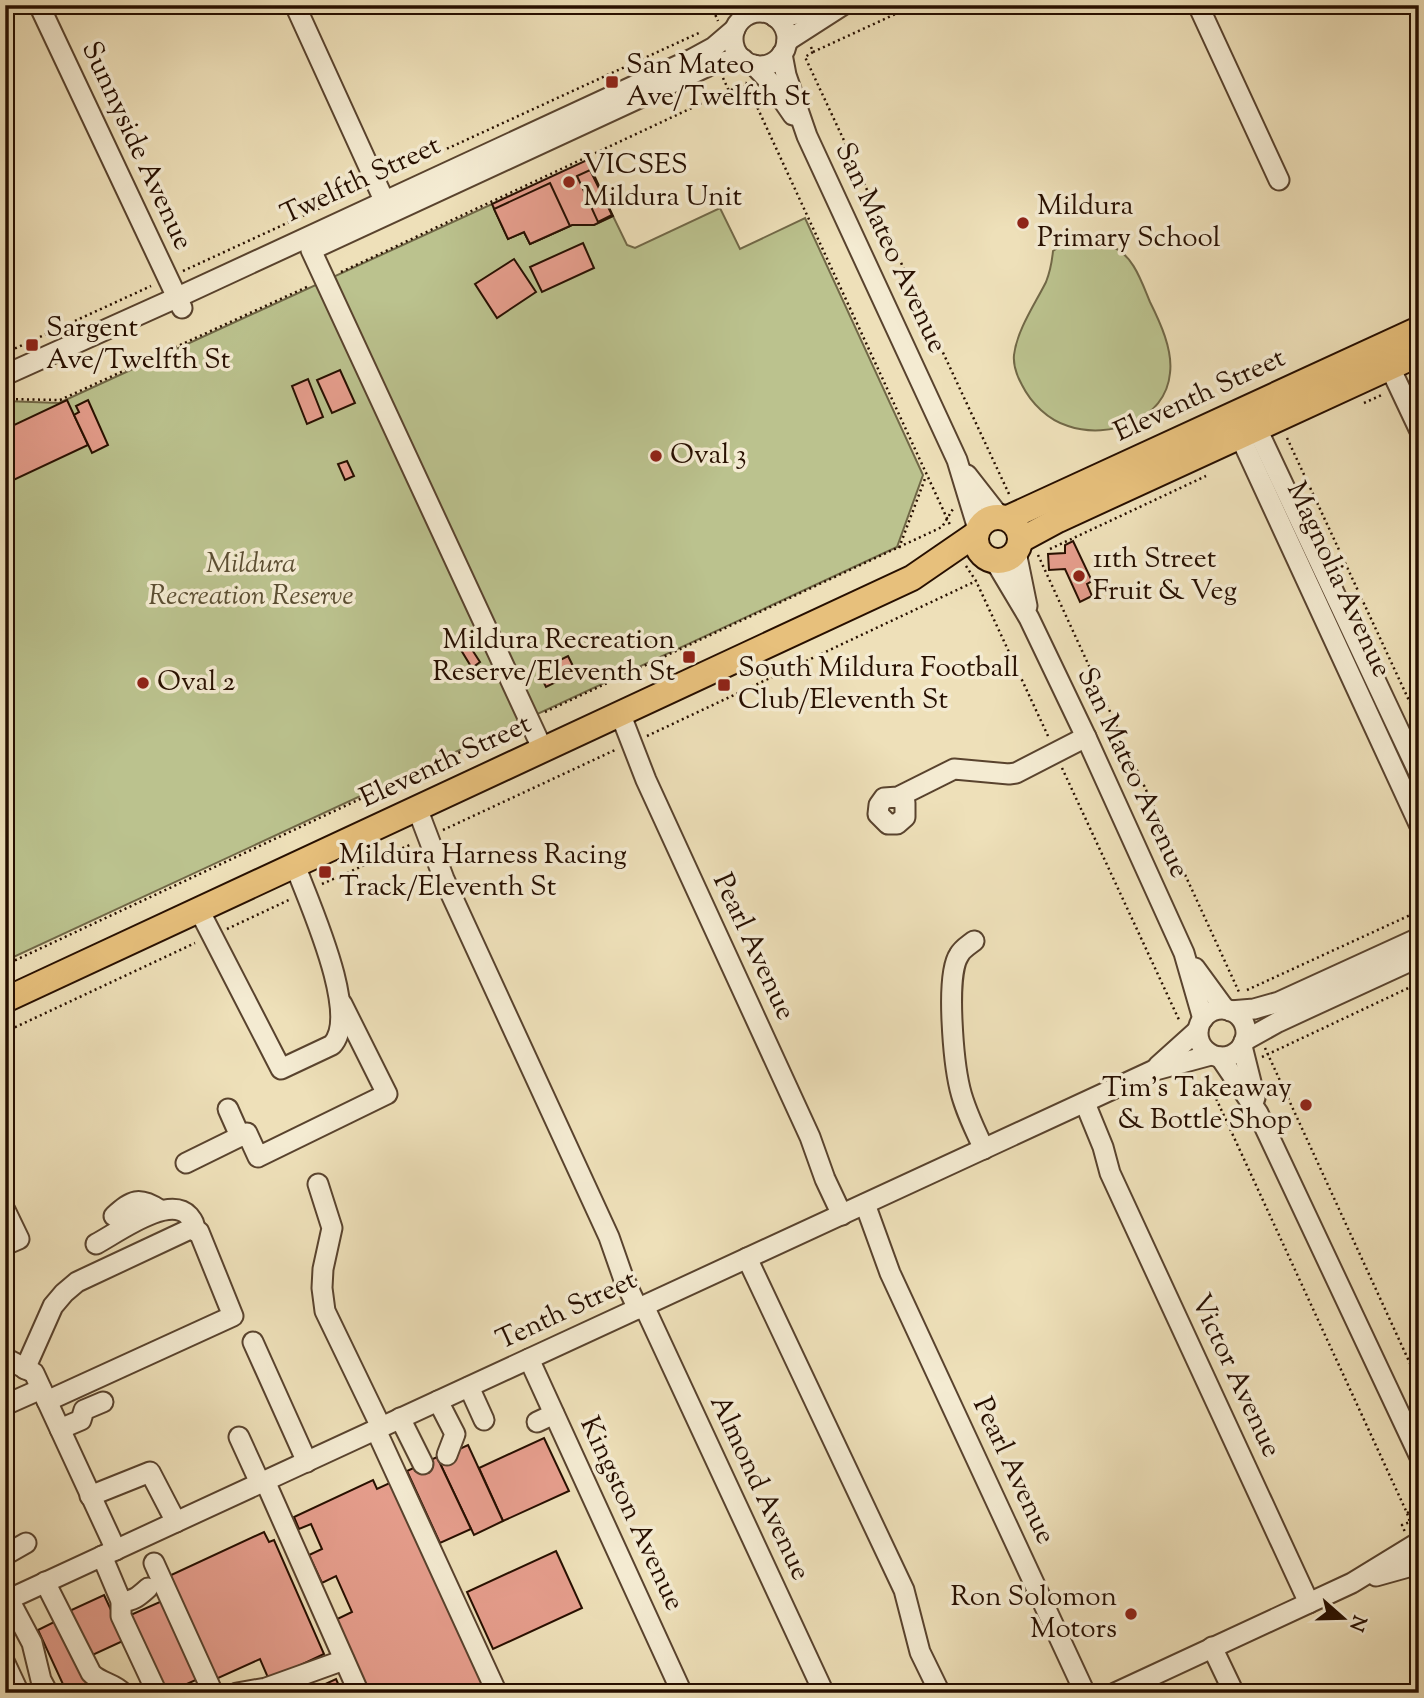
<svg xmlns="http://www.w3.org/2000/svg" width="1424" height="1698" viewBox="0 0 1424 1698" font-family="'Sorts Mill Goudy',serif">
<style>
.green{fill:#bbc28e;stroke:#716847;stroke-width:2}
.building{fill:#e69e8d;stroke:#270f00;stroke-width:2}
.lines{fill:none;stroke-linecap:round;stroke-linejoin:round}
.minor-casing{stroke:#59432e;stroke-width:23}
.major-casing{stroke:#270f00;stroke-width:28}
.path{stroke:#270f00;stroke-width:2.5;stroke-dasharray:2 3.5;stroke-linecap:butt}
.minor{stroke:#f4ebd2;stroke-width:19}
.major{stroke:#e7c07c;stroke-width:24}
.poi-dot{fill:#8f2418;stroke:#f4ebd2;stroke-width:2.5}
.labels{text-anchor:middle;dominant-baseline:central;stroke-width:7;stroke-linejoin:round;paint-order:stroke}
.poi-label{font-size:28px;fill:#270f00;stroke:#f4ebd2;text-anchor:start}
.street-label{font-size:28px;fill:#270f00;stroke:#f4ebd2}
.park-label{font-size:28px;font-style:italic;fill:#5b4e32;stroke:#f4ebd2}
</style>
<rect width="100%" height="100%" fill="#eee0b9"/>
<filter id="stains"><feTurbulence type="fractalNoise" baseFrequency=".00286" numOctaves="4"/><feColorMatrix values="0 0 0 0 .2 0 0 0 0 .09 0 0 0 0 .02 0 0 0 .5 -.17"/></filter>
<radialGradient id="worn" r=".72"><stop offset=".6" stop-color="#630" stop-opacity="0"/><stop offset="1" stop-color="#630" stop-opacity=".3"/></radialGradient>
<g class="green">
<polygon points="492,204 508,238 524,232 530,244 572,225 594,225 613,216 627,245 635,248 720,208 740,249 805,218 923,475 897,547 5,961 5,401 59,403"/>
<path d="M1086,241C1094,243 1104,244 1112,247C1133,254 1142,283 1150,302C1160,322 1173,350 1170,373C1166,420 1109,440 1068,426C1048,420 1031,403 1022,385C1017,376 1013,365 1014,355C1017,330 1035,304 1046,282C1050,272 1052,261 1053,251L1062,245Z"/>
</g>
<g class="building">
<polygon points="587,160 613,216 594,225 572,225 530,244 524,232 508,239 492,204"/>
<polygon points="590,170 612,215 598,222 577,176"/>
<polygon points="550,183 570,226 530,244 524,232 508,239 494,209"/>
<polygon points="583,243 594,268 542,292 530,267"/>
<polygon points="514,259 536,292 497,318 475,284"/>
<polygon points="340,370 355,403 332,413 317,380"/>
<polygon points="308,379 323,417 307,424 292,386"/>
<polygon points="67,400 88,445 5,484 5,421 8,428"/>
<polygon points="88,400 108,445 92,453 74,415 79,412 76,406"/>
<polygon points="347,461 354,476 345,480 338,464"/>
<polygon points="1073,541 1092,581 1087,584 1092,596 1080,602 1065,569 1049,570 1048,554 1065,553 1065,545"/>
<polygon points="469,645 480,662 472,668 461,650"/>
<polygon points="568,656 576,672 546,687 538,671"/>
<polygon points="544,1438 569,1491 503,1521 479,1468"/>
<polygon points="468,1445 503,1521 474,1535 438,1459"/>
<polygon points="437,1457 471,1529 440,1543 407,1471"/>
<polygon points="373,1480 377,1489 394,1481 491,1693 361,1693 331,1622 352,1612 336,1576 322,1583 309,1555 322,1549 311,1524 299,1529 294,1517"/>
<polygon points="264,1532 269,1542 274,1540 324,1654 269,1680 260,1659 216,1679 169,1576"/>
<polygon points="556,1551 582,1608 493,1649 467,1592"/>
<polygon points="104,1595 125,1640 86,1658 65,1613"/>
<polygon points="162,1601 198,1679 167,1693 161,1693 126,1617"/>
<polygon points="58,1620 91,1693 67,1693 38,1630"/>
<polygon points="336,1679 342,1693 306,1693"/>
</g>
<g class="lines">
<g class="minor-casing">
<g id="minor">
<polyline points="39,5 182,308"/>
<polyline points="295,5 389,211"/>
<polyline points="1198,5 1279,180"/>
<circle cx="760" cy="39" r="27"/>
<polyline points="775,17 797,14 825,5"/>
<polyline points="787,41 843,5"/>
<polyline points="782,54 786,75 807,136 957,460 978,529"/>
<polyline points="754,65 771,83 793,115"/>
<polyline points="313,249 715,63 743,59"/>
<polyline points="311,250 543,750"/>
<polyline points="1385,357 1419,429"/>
<polyline points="5,375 176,298 692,59 714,47 735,29"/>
<polyline points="1257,429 1419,773"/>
<polyline points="1240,436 1419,824"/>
<polyline points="967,475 999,516"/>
<polyline points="1016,552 1027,606"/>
<polyline points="995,561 1029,618 1086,737 1184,953 1203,1019"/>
<polyline points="620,713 646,780 810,1137 825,1179 842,1215"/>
<polyline points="898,797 905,803 905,817 897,824 888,824 878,814 879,805 884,798 898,797 954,769 1009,774 1016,773 1086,737"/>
<polyline points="417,808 444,879 609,1237 623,1277 638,1309"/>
<path d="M199,910L281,1069L332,1045C361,1015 308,901 295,865"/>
<path d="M974,941C969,945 962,949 959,955C945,976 954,1064 960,1089C965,1110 975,1130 984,1149"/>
<polyline points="1195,968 1225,1009"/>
<circle cx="1222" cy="1033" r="24"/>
<polyline points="1230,1011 1254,1009 1279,1002 1419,938"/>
<polyline points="1244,1041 1278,1022 1419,957"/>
<polyline points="1242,1046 1255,1098"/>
<polyline points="1220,1057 1258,1113 1419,1455"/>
<polyline points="1158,1066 1198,1030"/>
<polyline points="1085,1103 1103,1147 1110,1173 1309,1603"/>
<polyline points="228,1109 240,1136"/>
<polyline points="186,1163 247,1133 258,1157 387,1094 342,1004"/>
<polyline points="318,1184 332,1228 323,1269 322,1288 325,1311 381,1427"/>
<polyline points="865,1204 890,1273 1085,1693"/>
<polyline points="5,1210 19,1239 5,1245"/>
<path d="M114,1216C132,1200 139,1196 160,1210"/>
<path d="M96,1244C117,1233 169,1194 189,1216C193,1221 195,1224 195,1231"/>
<polyline points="747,1258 904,1590 920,1652 940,1693"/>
<polyline points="644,1306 824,1693"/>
<polyline points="253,1342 307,1462"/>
<polyline points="5,1358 34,1373 116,1550"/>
<polyline points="529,1359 682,1693"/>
<polyline points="25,1369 53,1306 64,1293 77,1282 190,1229 199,1232 233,1316 47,1401"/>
<polyline points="469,1387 484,1420"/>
<polyline points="438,1401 455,1434 447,1455"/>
<polyline points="5,1405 41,1389"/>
<polyline points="400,1418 423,1464"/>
<polyline points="537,1422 554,1414"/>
<polyline points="60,1429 81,1420 84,1410 103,1402"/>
<polyline points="376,1430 497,1693"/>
<polyline points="239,1437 260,1483"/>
<polyline points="265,1481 359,1693"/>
<polyline points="90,1496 150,1472 176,1522"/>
<polyline points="5,1555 26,1543"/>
<polyline points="102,1556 121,1601 121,1616 157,1693"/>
<polyline points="154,1563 213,1693"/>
<polyline points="1376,1576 1419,1564"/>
<path d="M45,1582L91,1673C100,1683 114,1683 123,1693"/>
<polyline points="5,1592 32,1643 41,1680 48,1693"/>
<polyline points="5,1601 1152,1071 1211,1055"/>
<path d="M121,1601C133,1602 139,1596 148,1588"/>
<polyline points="1212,1647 1234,1693"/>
<polyline points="5,1663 19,1693"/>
<polyline points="237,1693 266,1688 344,1660"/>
<polyline points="1115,1693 1352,1583 1419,1542"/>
</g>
</g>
<g class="major-casing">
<g id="major">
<circle cx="998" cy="539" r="22"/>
<polyline points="1008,518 1419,329"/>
<polyline points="1021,540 1058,520 1419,354"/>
<polyline points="5,1000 912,578 976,534"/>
</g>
</g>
<g class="path">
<polyline points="711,5 718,21"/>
<polyline points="713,11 724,5"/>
<polyline points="811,47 813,52 805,57 1009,494"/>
<polyline points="813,52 915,5"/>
<polyline points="723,78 729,91 746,83 951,527"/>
<polyline points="392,174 701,32"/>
<polyline points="183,271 361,189"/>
<polyline points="341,272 728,91"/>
<polyline points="1412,309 1419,306"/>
<polyline points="5,353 151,286"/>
<polyline points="5,399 60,400 309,286"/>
<polyline points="1364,403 1384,394"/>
<polyline points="1287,438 1419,722"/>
<polyline points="899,548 926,476"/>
<polyline points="1050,549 1206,476"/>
<polyline points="1038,555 1239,992"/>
<polyline points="966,566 976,581 1048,736"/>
<polyline points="545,712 942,527 953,509"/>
<polyline points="647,736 976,581"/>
<polyline points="1062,768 1180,1022"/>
<polyline points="443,830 615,750"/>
<polyline points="322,884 412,844"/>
<polyline points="227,929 291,899"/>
<polyline points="5,965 514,727"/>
<polyline points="1247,990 1419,911"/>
<polyline points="5,1032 195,943"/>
<polyline points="1265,1048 1419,1383"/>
<polyline points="1262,1057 1419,983"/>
<polyline points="1202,1076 1208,1081 1407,1513 1410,1522 1402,1525 1405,1532"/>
<polyline points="1407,1513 1419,1507"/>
</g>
<use href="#minor" class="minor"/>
<use href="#major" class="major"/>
</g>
<g class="poi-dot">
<rect x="605" y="75" width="14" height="14" rx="3.5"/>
<circle cx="569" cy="182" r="7"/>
<circle cx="1023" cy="223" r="7"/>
<rect x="25" y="338" width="14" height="14" rx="3.5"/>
<circle cx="656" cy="456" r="7"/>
<circle cx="1079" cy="576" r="7"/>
<rect x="682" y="650" width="14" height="14" rx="3.5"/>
<circle cx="143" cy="683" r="7"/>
<rect x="717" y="678" width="14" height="14" rx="3.5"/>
<rect x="318" y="865" width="14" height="14" rx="3.5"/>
<circle cx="1306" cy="1105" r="7"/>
<circle cx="1131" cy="1614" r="7"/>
</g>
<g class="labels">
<g class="poi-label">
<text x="626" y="66">San Mateo<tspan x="626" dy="32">Ave/Twelfth St</tspan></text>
<text x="583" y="166">VICSES<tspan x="583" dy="32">Mildura Unit</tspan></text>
<text x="1037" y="207">Mildura<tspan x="1037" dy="32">Primary School</tspan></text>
<text x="46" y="329">Sargent<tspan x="46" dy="32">Ave/Twelfth St</tspan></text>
<text x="670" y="456">Oval 3</text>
<text x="1093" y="560">11th Street<tspan x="1093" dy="32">Fruit &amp; Veg</tspan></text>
<text x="675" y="641" text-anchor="end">Mildura Recreation<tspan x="675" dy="32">Reserve/Eleventh St</tspan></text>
<text x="738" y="669">South Mildura Football<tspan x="738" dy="32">Club/Eleventh St</tspan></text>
<text x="157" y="683">Oval 2</text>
<text x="339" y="856">Mildura Harness Racing<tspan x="339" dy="32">Track/Eleventh St</tspan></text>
<text x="1292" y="1089" text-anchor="end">Tim’s Takeaway<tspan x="1292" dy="32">&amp; Bottle Shop</tspan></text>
<text x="1117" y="1598" text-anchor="end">Ron Solomon<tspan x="1117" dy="32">Motors</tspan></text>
</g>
<g class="street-label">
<text transform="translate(136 146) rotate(65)">Sunnyside Avenue</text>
<text transform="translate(361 181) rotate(-25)">Twelfth Street</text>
<text transform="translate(890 248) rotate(65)">San Mateo Avenue</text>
<text transform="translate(1200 396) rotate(-25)">Eleventh Street</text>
<text transform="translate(1338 580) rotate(65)">Magnolia Avenue</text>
<text transform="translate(446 762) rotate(-25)">Eleventh Street</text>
<text transform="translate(1132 773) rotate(65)">San Mateo Avenue</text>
<text transform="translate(753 947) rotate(65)">Pearl Avenue</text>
<text transform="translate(567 1311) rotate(-25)">Tenth Street</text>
<text transform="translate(1235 1376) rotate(65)">Victor Avenue</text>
<text transform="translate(1013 1471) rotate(65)">Pearl Avenue</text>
<text transform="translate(759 1488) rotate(65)">Almond Avenue</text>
<text transform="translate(631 1514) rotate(65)">Kingston Avenue</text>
</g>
<g class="park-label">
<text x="251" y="565">Mildura<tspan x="251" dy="32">Recreation Reserve</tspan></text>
</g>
</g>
<rect width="1424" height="1698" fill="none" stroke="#eee0b9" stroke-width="28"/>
<rect x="7" y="7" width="1410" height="1684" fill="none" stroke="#270f00" stroke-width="3.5"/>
<rect x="14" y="14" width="1396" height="1670" fill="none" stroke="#270f00" stroke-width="2"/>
<g transform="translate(1343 1618) rotate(110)" stroke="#f4ebd2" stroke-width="5" paint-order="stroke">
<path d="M0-5L12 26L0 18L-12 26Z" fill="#270f00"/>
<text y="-10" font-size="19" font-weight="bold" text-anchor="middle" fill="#270f00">N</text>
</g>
<rect width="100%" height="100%" filter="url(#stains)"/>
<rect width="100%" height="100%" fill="url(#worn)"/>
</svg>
